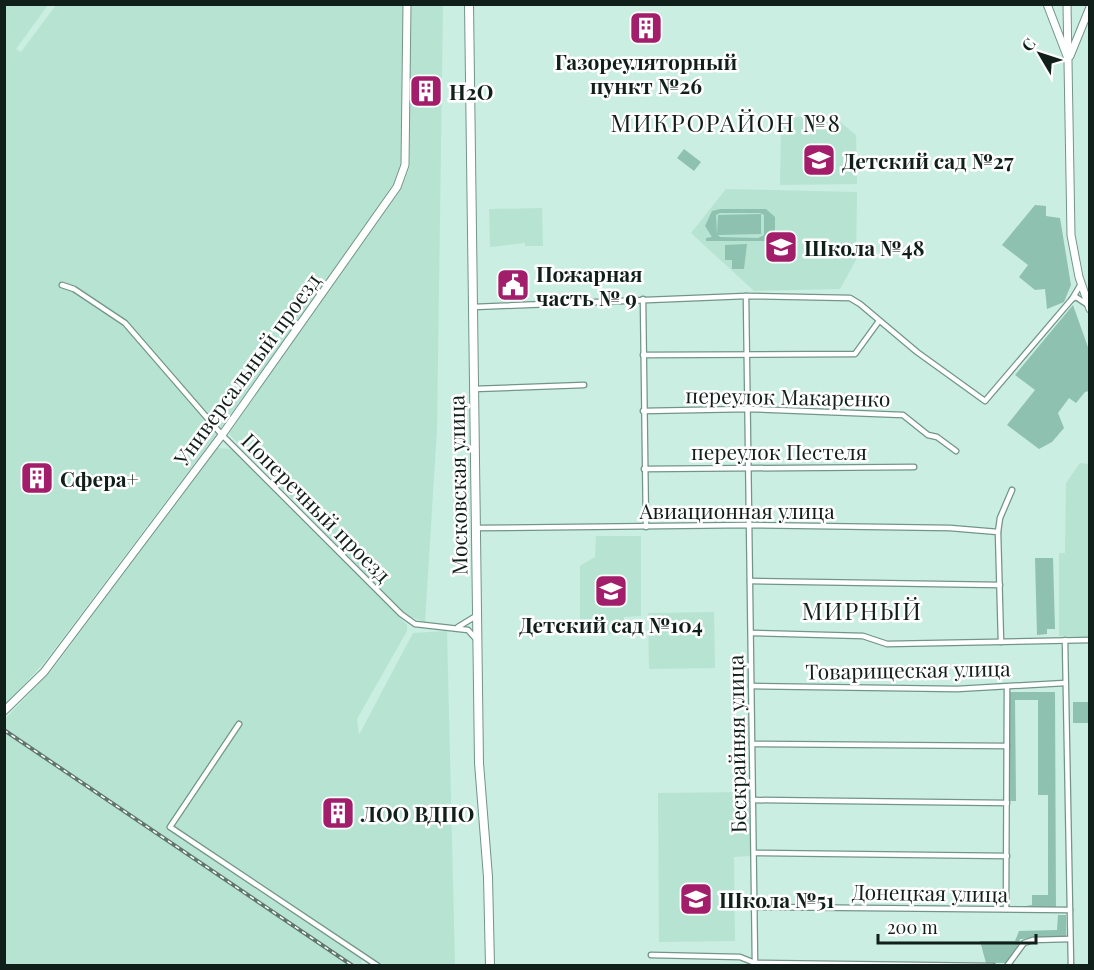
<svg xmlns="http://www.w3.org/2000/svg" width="1094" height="970" viewBox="0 0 1094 970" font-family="'Playfair Display',serif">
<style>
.built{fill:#b7e3d3}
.green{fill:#8fc1b0;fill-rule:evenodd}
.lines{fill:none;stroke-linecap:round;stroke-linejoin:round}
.street-casing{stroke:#739589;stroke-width:7}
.secondary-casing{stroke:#739589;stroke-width:9}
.primary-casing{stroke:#739589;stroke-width:10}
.street{stroke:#fff;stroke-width:4.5}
.secondary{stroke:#fff;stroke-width:7}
.primary{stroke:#fff;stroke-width:8}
.rail-casing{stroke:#5f766e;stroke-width:4}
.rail{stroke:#fff;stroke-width:1.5;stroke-dasharray:4.5;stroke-linecap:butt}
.labels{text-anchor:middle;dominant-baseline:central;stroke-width:5;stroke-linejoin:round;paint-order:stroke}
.poi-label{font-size:21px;font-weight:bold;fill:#111f1a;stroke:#fff;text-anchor:start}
.street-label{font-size:21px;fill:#111f1a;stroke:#fff}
.quarter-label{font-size:24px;letter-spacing:1.5px;fill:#111f1a;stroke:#fff}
</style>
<rect width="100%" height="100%" fill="#caeee1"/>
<g class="built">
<polygon points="5,5 48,5 16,49 21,52 56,5 404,5 404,153 395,187 210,443 47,659 5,706"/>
<polygon points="408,5 443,5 437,429 425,622 406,615 229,434 233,423 403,184 410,166"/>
<polygon points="833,116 856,135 857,184 780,185 781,131 792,117"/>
<polygon points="726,189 857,192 856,260 840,289 754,291 691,233"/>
<polygon points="542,208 543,246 525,246 525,243 490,247 489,209"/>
<polygon points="216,448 232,449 407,625 407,631 357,719 359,735 413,633 447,631 455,965 381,965 363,952 361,963 367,965 5,965 4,720 52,670"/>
<polygon points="1080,463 1089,464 1089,637 1059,636 1059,553 1065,553 1066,483"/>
<polygon points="596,536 641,536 641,616 624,617 624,634 580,635 580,566 595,557"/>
<polygon points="714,612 715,668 649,669 648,613"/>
<polygon points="750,792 751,856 734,857 735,941 659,942 658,793"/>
</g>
<g class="green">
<polygon points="684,149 701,162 694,171 677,158"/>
<polygon points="1035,205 1046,206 1046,216 1060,218 1071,285 1064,302 1047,309 1045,289 1035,290 1019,277 1028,265 1002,245"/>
<path d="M720,209H766L775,217V231L771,237H774V241H706V238L712,237L705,226L712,211ZM720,213H760L764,215V235L758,238L720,237L718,235L761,234V214L718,215L717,235L716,215Z"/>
<polygon points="747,244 744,269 732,269 732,260 725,260 725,245"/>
<polygon points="1073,305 1089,350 1089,391 1085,392 1076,403 1069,398 1058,413 1064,428 1052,442 1039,449 1007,425 1035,390 1015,375"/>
<polygon points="1035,558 1053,558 1055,629 1047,629 1047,634 1037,635"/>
<polygon points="1009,692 1055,692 1056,913 1012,913 1013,908 1032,905 1032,895 1048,895 1048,795 1038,795 1038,700 1015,700 1016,801 1009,801"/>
<rect x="1073" y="702" width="16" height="21"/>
<polygon points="1058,915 1066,915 1066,937 1020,939 1017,952 1006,963 986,963 980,941 1015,941 1019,931 1057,930"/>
</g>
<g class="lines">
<g class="street-casing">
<g id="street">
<polyline points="62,285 74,289 125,323 222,435 401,614 415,624 468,630 476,639"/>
<polyline points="746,296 755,963"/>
<polyline points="643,299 646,527"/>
<polyline points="1072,299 1076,297 1088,305"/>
<polyline points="474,307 746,296 850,298 860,304 917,352 985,401 1072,299 1081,284"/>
<polyline points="643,355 855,354 879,321"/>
<polyline points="474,389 584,385"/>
<polyline points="643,411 748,409 903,415 928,435 937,437 956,451"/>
<polyline points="644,469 914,467"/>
<polyline points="476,528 749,525 950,528 998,532"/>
<polyline points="750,581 1000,585"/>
<polyline points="458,627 476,616"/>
<polyline points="751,633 863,636 887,644 1090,640"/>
<polyline points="1065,640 1071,966"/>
<polyline points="1001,642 998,532 1000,518 1012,490"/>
<polyline points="751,686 957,689 1065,683"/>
<polyline points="239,724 170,827 378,966"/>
<polyline points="752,744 1007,746"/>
<polyline points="753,800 1007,803"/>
<polyline points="754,853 1007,856"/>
<polyline points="754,907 1070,910"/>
<polyline points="1006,909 1007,688"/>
<polyline points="651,955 740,957 755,963 993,966"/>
<polyline points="1007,966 1024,943 1033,940 1070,939"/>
</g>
</g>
<g class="secondary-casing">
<g id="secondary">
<polyline points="1047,4 1067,56"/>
<polyline points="1067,4 1071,235 1079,277 1090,309"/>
<polyline points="1070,56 1090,7"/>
<polyline points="4,711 44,672 222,435 397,187 405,165 407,4"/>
</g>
</g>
<g class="primary-casing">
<polyline id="primary" points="469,4 479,763 488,877 490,966"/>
</g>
<use href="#street" class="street"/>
<use href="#secondary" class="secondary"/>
<use href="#primary" class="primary"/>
<g class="rail-casing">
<polyline id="rail" points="4,730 353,966"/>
</g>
<use href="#rail" class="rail"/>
</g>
<defs>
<g id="building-square" transform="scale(1.725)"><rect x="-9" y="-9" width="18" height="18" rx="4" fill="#a31e6a" stroke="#fff"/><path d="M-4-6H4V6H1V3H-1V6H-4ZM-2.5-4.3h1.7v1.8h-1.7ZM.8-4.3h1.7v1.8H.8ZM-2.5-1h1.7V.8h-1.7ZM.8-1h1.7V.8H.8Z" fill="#fff"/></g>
<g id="school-square" transform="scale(1.725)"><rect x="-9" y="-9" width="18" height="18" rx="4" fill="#a31e6a" stroke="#fff"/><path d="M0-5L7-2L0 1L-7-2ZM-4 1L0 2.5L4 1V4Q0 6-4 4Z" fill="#fff"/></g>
<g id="civic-square" transform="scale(1.725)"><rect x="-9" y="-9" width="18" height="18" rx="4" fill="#a31e6a" stroke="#fff"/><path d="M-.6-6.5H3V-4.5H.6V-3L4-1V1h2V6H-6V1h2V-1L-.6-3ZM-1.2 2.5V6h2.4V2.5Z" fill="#fff"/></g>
</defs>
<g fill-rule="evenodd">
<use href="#building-square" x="646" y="28"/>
<use href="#building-square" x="426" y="91"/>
<use href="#school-square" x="819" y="160"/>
<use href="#school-square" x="781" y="247"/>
<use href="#civic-square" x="513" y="285"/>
<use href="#building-square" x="37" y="478"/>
<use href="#school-square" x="611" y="591"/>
<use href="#building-square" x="338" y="813"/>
<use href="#school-square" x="696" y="899"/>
</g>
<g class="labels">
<g class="poi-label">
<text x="646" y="61" text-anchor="middle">Газореуляторный<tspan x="646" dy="24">пункт №26</tspan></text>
<text x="449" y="91">Н2О</text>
<text x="842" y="160">Детский сад №27</text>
<text x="804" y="247">Школа №48</text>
<text x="536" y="273">Пожарная<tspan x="536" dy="24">часть № 9</tspan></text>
<text x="60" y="478">Сфера+</text>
<text x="611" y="624" text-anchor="middle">Детский сад №104</text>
<text x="361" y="813">ЛОО ВДПО</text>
<text x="719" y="899">Школа №51</text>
</g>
<g class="street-label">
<text transform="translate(246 369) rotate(-54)">Универсальный проезд</text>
<text transform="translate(788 396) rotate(1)">переулок Макаренко</text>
<text x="779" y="451">переулок Пестеля</text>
<text transform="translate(457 485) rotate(-91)">Московская улица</text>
<text transform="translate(317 507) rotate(45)">Поперечный проезд</text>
<text x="737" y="510">Авиационная улица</text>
<text transform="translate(908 669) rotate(-1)">Товарищеская улица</text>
<text transform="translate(736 744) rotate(-91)">Бескрайняя улица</text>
<text transform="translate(930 892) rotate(1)">Донецкая улица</text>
</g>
<g class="quarter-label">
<text x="726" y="122">МИКРОРАЙОН №8</text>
<text x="862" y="610">МИРНЫЙ</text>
</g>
</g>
<rect width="1094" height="970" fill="none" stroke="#111f1a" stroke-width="12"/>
<g transform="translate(1040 54) rotate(309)" stroke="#ffffff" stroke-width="4.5" paint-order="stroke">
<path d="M0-4.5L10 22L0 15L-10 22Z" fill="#111f1a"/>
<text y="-9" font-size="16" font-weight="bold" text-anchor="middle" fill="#111f1a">С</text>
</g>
<path d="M878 934v9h158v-9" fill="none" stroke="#111f1a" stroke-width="3"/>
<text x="887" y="934" font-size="18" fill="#111f1a" stroke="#ffffff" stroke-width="4.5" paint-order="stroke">200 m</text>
</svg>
